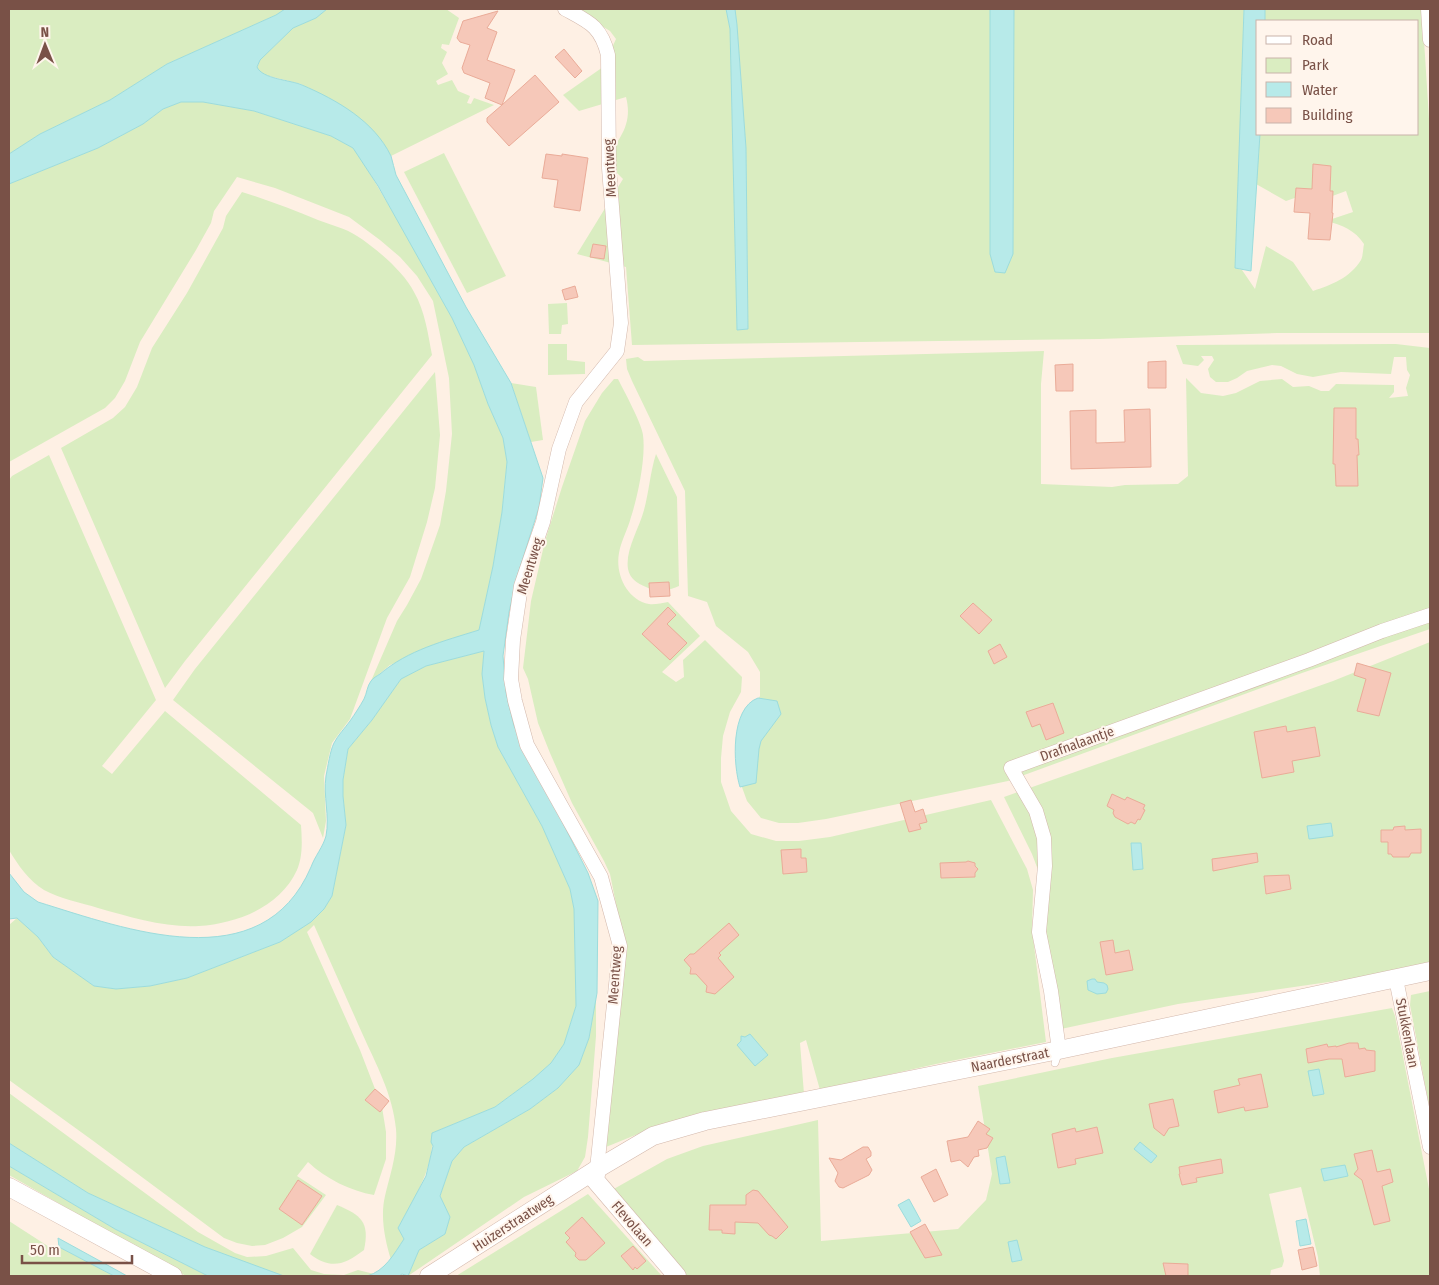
<svg xmlns="http://www.w3.org/2000/svg" width="1439" height="1285" viewBox="0 0 1439 1285" font-family="'Fira Sans Condensed',sans-serif">
<style>
.green{fill:#daedc1}
.water{fill:#b7eae9;stroke:#9cdcdc}
.building{fill:#f6c8b9;stroke:#eaab98}
.lines{fill:none;stroke-linecap:round;stroke-linejoin:round}
.service-casing{stroke:#d3b8ac;stroke-width:8}
.minor-casing{stroke:#d3b8ac;stroke-width:15}
.tertiary-casing{stroke:#d3b8ac;stroke-width:19}
.service{stroke:#fff;stroke-width:7}
.minor{stroke:#fff;stroke-width:14}
.tertiary{stroke:#fff;stroke-width:18}
.labels{text-anchor:middle;dominant-baseline:central;stroke-width:4;stroke-linejoin:round;paint-order:stroke}
.street-label{font-size:14px;fill:#795147;stroke:#fff5ec}
</style>
<rect width="100%" height="100%" fill="#fef0e4"/>
<g class="green">
<polygon points="9,9 285,9 276,15 167,64 110,100 40,134 9,154"/>
<polygon points="327,9 446,9 459,18 449,45 442,44 441,48 447,52 442,63 448,74 436,81 438,85 452,80 458,91 470,96 467,103 471,104 474,98 494,105 391,156 367,125 301,84 265,75 259,71 257,68 260,60 293,28 316,18"/>
<path d="M574,9H726L730,29L737,330L748,329L746,148L737,25L735,9H990V254H1013L1014,9H1244L1235,268L1242,270L1255,289L1266,246L1293,262L1313,291C1331,285 1350,278 1361,260C1363,256 1363,249 1364,244C1355,230 1342,225 1326,221L1353,212L1346,191L1316,202L1312,192L1286,201L1256,184L1260,134H1418V21H1265V9H1422L1430,134V333H1277L1099,339L632,345L626,267L577,254L623,179L604,160C620,139 633,124 626,97L579,111L563,95L603,67L616,39L610,31Z"/>
<polygon points="181,102 203,102 254,111 331,136 344,143 353,148 360,157 407,236 452,318 474,365 488,404 503,438 507,462 502,512 493,566 479,630 461,636 390,665 371,681 397,621 407,605 421,579 440,525 446,491 452,434 449,378 433,301 417,276 400,257 380,240 349,217 275,188 237,177 214,211 211,223 196,250 140,342 125,381 115,398 105,408 9,462 9,184 98,148 143,124 163,109"/>
<polygon points="444,153 506,276 467,293 404,172"/>
<path d="M242,192C268,200 293,210 318,220C331,225 345,228 357,236C376,248 404,272 414,292C425,311 428,334 432,355L185,661L165,688L61,448L113,418L125,407L137,387L152,348L187,293L223,228L226,216Z"/>
<polygon points="567,303 568,324 562,325 561,334 549,334 548,304"/>
<polygon points="548,344 567,344 567,360 585,362 585,374 548,375"/>
<polygon points="1396,344 1430,348 1430,629 1302,673 1008,781 826,819 798,823 779,823 761,818 747,801 739,779 747,718 760,696 760,672 748,652 716,626 707,602 688,596 685,491 632,381 627,369 626,359 638,357 644,361 1044,351 1041,384 1041,484 1112,487 1125,485 1178,484 1188,476 1186,378 1201,393 1223,396 1236,393 1260,381 1282,379 1293,387 1309,386 1321,391 1329,391 1336,384 1394,385 1394,392 1389,398 1408,396 1406,388 1410,375 1407,370 1406,357 1394,357 1391,374 1341,372 1313,377 1297,374 1281,366 1272,365 1247,371 1237,378 1228,382 1216,382 1210,377 1208,369 1214,360 1212,356 1201,356 1204,360 1198,366 1183,364 1176,345"/>
<polygon points="435,372 440,435 435,488 427,522 410,577 387,618 350,719 332,743 324,776 326,821 323,838 313,813 173,700 195,669"/>
<path d="M614,379H618C624,391 642,424 643,435C646,457 638,496 631,517C628,529 621,541 619,553C615,574 627,600 649,604C654,605 662,603 668,602L700,636L662,672L676,682L684,677L683,660L705,640L742,677L741,692L730,712L723,736L721,758V782L731,811L751,834L776,841H799L830,837L991,800L1027,869L1033,890L1032,929L1046,1042L936,1064L820,1090L806,1040L800,1043L804,1094L665,1123L606,1147L615,1040L617,909L610,874L604,861L572,803L550,753L538,723L528,679L523,668L531,601L545,541L562,487L585,421L602,393Z"/>
<polygon points="511,383 536,387 543,440 531,442"/>
<path d="M656,454L677,497L679,586C669,591 656,592 646,587C637,583 630,579 628,569C625,550 639,529 644,510C649,492 650,473 656,454Z"/>
<path d="M49,455L156,700L102,766L112,774L165,711L301,825C302,840 303,856 297,870C280,907 238,923 199,926C166,928 130,917 98,908C82,903 58,898 44,890C29,881 18,865 9,850V480L12,476Z"/>
<polygon points="1430,642 1430,962 1370,976 1178,1004 1061,1029 1046,957 1043,883 1032,854 1004,797 1333,681"/>
<path d="M484,651L482,674L485,698L491,725L498,747L542,826L570,889L574,909L576,1006L564,1044L551,1063L533,1079L495,1107L432,1133C435,1167 414,1199 398,1228L404,1239L391,1260C385,1240 380,1217 385,1196C390,1174 398,1153 396,1129C393,1095 376,1064 362,1033C346,997 330,961 314,925L307,932L360,1050L382,1107L386,1132V1159L374,1195C351,1191 326,1179 308,1162L297,1176L326,1195L302,1227L283,1238L265,1245L252,1246L237,1243L224,1238L92,1140L9,1080V925L17,918L38,937L53,957L94,986L116,989L150,986L187,978L280,942L311,921L324,909L332,896L346,825L343,796V780L348,749L372,720L401,679L426,666Z"/>
<polygon points="1430,991 1430,1111 1410,1005 1411,995"/>
<polygon points="596,997 596,1036 588,1137 585,1157 577,1171 524,1197 408,1276 419,1250 445,1234 450,1217 440,1196 452,1161 464,1147 530,1109 558,1088 579,1065 589,1038"/>
<polygon points="1392,1008 1395,1016 1430,1194 1430,1276 1320,1276 1318,1257 1301,1187 1269,1194 1284,1261 1282,1267 1271,1270 1270,1276 687,1276 612,1190 667,1159 703,1146 818,1120 821,1241 958,1229 986,1200 992,1174 978,1086 1112,1058"/>
<polygon points="9,1093 198,1232 235,1253 247,1257 266,1256 293,1248 311,1270 324,1274 344,1275 358,1270 374,1274 367,1276 284,1276 249,1264 205,1247 88,1193 9,1143"/>
<polygon points="9,1166 115,1229 208,1276 186,1276 9,1175"/>
<polygon points="588,1194 662,1276 456,1276"/>
<path d="M337,1205C361,1215 370,1222 364,1250C344,1265 331,1270 310,1254Z"/>
<polygon points="9,1221 57,1252 59,1247 114,1276 9,1276"/>
</g>
<g class="water">
<path d="M285,9H327L316,18L293,28L260,60L257,67C262,79 291,80 302,85C337,100 374,121 391,156C393,162 394,169 396,175L466,307L511,383L543,478L539,507L517,577L509,612L503,656L506,693L514,726L588,873L598,901L597,993L589,1038L579,1065L558,1088L530,1109L464,1147L452,1161L440,1196L450,1217L445,1234L419,1250L408,1276L402,1274L399,1276H367C385,1271 394,1254 404,1239L398,1228L426,1176L433,1146L431,1142L432,1133L495,1107L533,1079L551,1063L564,1044L576,1006L574,909L570,889L542,826L498,747L491,725L485,698L482,674L484,651L426,666L401,679L372,720L348,749L343,780V796L346,825L332,896L324,909L311,922L280,942L187,978L150,986L116,989L94,986L53,957L38,937L17,918L9,919V873L24,892L38,902C126,929 262,981 311,867C315,856 323,847 326,836C330,816 323,796 326,776C328,766 330,751 334,743C338,735 345,728 350,721C355,714 360,706 364,699C367,693 367,686 371,681C373,678 377,676 380,674C408,650 444,641 479,630L493,566L502,512L507,462L503,438L488,404L474,365L452,318L378,186L353,148L331,136L254,111L203,102H181L163,109L143,124L98,148L9,184V154L40,134L110,100L167,64L276,15Z"/>
<polygon points="726,9 735,9 737,25 746,148 748,329 737,330 730,29"/>
<polygon points="990,9 1014,9 1013,254 1005,273 995,272 990,254"/>
<polygon points="1244,9 1265,9 1265,21 1258,21 1258,134 1260,134 1251,271 1235,268"/>
<path d="M758,698L777,701L781,714L761,741L759,749L756,783L740,787C733,765 730,708 758,698Z"/>
<polygon points="1331,823 1333,836 1309,839 1307,826"/>
<polygon points="1131,843 1141,843 1143,869 1133,870"/>
<polygon points="1092,979 1095,979 1097,982 1104,983 1107,985 1108,989 1106,993 1097,994 1088,990 1087,981"/>
<polygon points="750,1034 768,1055 755,1066 737,1045 741,1041 741,1036 745,1037"/>
<polygon points="1319,1069 1324,1094 1313,1096 1308,1071"/>
<polygon points="1140,1142 1157,1156 1151,1163 1134,1149"/>
<polygon points="9,1143 88,1193 205,1247 284,1276 208,1276 115,1229 9,1166"/>
<polygon points="1005,1156 1010,1183 1000,1184 996,1158"/>
<polygon points="1345,1165 1348,1176 1324,1181 1321,1169"/>
<polygon points="909,1199 921,1221 911,1227 898,1205"/>
<polygon points="1306,1219 1311,1244 1300,1246 1296,1221"/>
<polygon points="58,1238 120,1272 127,1276 114,1276 59,1247"/>
<polygon points="1017,1240 1022,1260 1012,1262 1008,1242"/>
</g>
<g class="building">
<polygon points="498,11 487,28 497,32 487,60 515,70 502,105 535,75 559,102 509,146 487,122 487,118 502,105 485,98 490,83 464,73 462,68 470,45 460,42 457,38 463,21"/>
<polygon points="564,49 582,71 575,78 555,57"/>
<polygon points="546,154 562,156 562,154 588,158 580,211 554,207 558,180 542,178"/>
<polygon points="1313,164 1331,166 1330,191 1333,191 1332,213 1333,213 1330,240 1308,239 1310,213 1294,212 1296,188 1312,189"/>
<polygon points="593,244 606,246 604,259 590,257"/>
<polygon points="575,286 578,297 565,300 562,290"/>
<polygon points="1166,361 1166,388 1148,388 1148,362"/>
<polygon points="1073,364 1073,391 1056,391 1055,365"/>
<polygon points="1334,408 1356,408 1356,439 1358,439 1359,455 1357,455 1358,486 1336,486 1335,464 1333,464"/>
<polygon points="1150,409 1151,467 1071,469 1070,411 1096,410 1096,443 1125,442 1124,410"/>
<polygon points="669,582 670,596 650,597 649,583"/>
<polygon points="973,603 992,620 979,634 960,616"/>
<polygon points="668,607 676,615 667,624 687,643 670,660 642,634"/>
<polygon points="1000,644 1007,657 994,664 988,651"/>
<polygon points="1357,663 1391,673 1379,716 1357,711 1366,679 1354,675"/>
<polygon points="1053,703 1064,733 1046,740 1040,724 1032,727 1026,712"/>
<polygon points="1286,726 1287,732 1315,727 1320,756 1292,761 1294,772 1262,778 1254,732"/>
<polygon points="1112,794 1125,800 1127,797 1145,805 1143,809 1145,810 1140,820 1138,819 1135,824 1131,822 1128,824 1115,817 1113,813 1114,810 1107,806"/>
<polygon points="911,800 915,812 923,809 927,822 919,824 921,829 909,832 900,803"/>
<polygon points="1405,826 1405,830 1421,829 1421,853 1411,853 1409,857 1393,857 1391,854 1388,854 1388,842 1381,842 1381,830 1393,830 1394,827"/>
<polygon points="801,849 801,858 806,858 807,872 783,874 781,850"/>
<polygon points="1257,853 1258,862 1213,871 1212,859"/>
<polygon points="968,861 975,863 975,866 978,869 975,873 975,877 941,878 940,863 966,862"/>
<polygon points="1289,875 1291,889 1266,894 1264,876"/>
<polygon points="729,923 739,935 719,953 721,955 718,958 734,977 715,994 706,992 707,986 696,974 690,974 691,968 684,960 690,954 694,954"/>
<polygon points="1113,940 1115,953 1129,950 1133,970 1106,975 1100,942"/>
<polygon points="1349,1043 1358,1043 1359,1049 1365,1048 1366,1050 1375,1051 1375,1071 1345,1077 1342,1059 1329,1059 1308,1063 1306,1049 1327,1044 1328,1047 1336,1046 1336,1047"/>
<polygon points="1261,1074 1268,1107 1245,1111 1244,1107 1218,1113 1214,1091 1240,1085 1238,1079"/>
<polygon points="375,1089 389,1101 380,1112 365,1100"/>
<polygon points="1173,1099 1179,1126 1169,1128 1164,1136 1154,1128 1149,1104"/>
<polygon points="978,1121 990,1129 986,1134 993,1138 987,1148 978,1150 979,1156 974,1157 968,1167 960,1160 951,1162 947,1141 968,1137"/>
<polygon points="1097,1127 1103,1153 1075,1159 1076,1164 1058,1168 1052,1134 1075,1128 1076,1132"/>
<polygon points="863,1147 868,1147 871,1152 871,1156 866,1159 872,1170 869,1175 843,1188 839,1187 835,1181 838,1173 829,1158 841,1160"/>
<polygon points="1372,1150 1377,1172 1390,1169 1393,1182 1382,1186 1390,1221 1374,1225 1362,1180 1354,1174 1358,1169 1354,1154"/>
<polygon points="1221,1159 1223,1173 1196,1178 1197,1182 1182,1185 1179,1174 1180,1174 1179,1167"/>
<polygon points="936,1169 948,1195 934,1202 921,1177"/>
<polygon points="298,1180 322,1196 302,1225 279,1209"/>
<polygon points="753,1190 758,1191 788,1227 776,1239 772,1236 769,1235 758,1223 735,1222 735,1234 722,1233 722,1230 709,1230 710,1205 746,1205 746,1195"/>
<polygon points="582,1217 605,1243 586,1260 579,1260 575,1256 576,1253 566,1242 570,1238 565,1233"/>
<polygon points="925,1224 942,1255 925,1258 910,1232"/>
<polygon points="633,1246 646,1261 637,1269 635,1267 633,1270 621,1256"/>
<polygon points="1313,1247 1317,1266 1302,1270 1298,1250"/>
<polygon points="1163,1263 1188,1264 1188,1276 1166,1276"/>
</g>
<g class="lines">
<g class="service-casing">
<polyline id="service" points="1055,1063 1059,1051"/>
</g>
<g class="minor-casing">
<g id="minor">
<path d="M565,9C589,22 601,26 608,55L609,168L621,323L617,351L576,402L559,449L543,522L521,586L513,640L511,679L515,701L527,745L601,877L620,946L597,1169"/>
<polyline points="1428,9 1430,40"/>
<polyline points="1396,979 1430,1147"/>
<polyline points="1059,1050 1051,991 1039,932 1045,866 1044,838 1036,811 1011,768 1309,660 1382,631 1430,615"/>
</g>
</g>
<g class="tertiary-casing">
<g id="tertiary">
<polyline points="597,1169 595,1180 677,1276"/>
<polyline points="9,1187 173,1276"/>
<polyline points="429,1276 597,1169 653,1136 705,1121 1059,1050 1430,971"/>
</g>
</g>
<use href="#service" class="service"/>
<use href="#minor" class="minor"/>
<use href="#tertiary" class="tertiary"/>
</g>
<g class="labels">
<g class="street-label">
<text transform="translate(610 168) rotate(-93)">Meentweg</text>
<text transform="translate(530 566) rotate(-73)">Meentweg</text>
<text transform="translate(1077 744) rotate(-20)">Drafnalaantje</text>
<text transform="translate(615 975) rotate(-86)">Meentweg</text>
<text transform="translate(1407 1033) rotate(79)">Stukkenlaan</text>
<text transform="translate(1010 1060) rotate(-11)">Naarderstraat</text>
<text transform="translate(513 1223) rotate(-33)">Huizerstraatweg</text>
<text transform="translate(632 1224) rotate(49)">Flevolaan</text>
</g>
</g>
<rect width="1439" height="1285" fill="none" stroke="#795147" stroke-width="20"/>
<rect x="1256" y="20" width="162" height="115" fill="#fff5ec" stroke="#c9b3aa"/>
<rect x="1266" y="36" width="25" height="8" fill="#ffffff" stroke="#c9b3aa"/>
<text x="1302" y="45" font-size="15" fill="#795147">Road</text>
<rect x="1266" y="58" width="25" height="15" fill="#daedc1" stroke="#c9b3aa"/>
<text x="1302" y="70" font-size="15" fill="#795147">Park</text>
<rect x="1266" y="82" width="25" height="15" fill="#b7eae9" stroke="#c9b3aa"/>
<text x="1302" y="95" font-size="15" fill="#795147">Water</text>
<rect x="1266" y="108" width="25" height="15" fill="#f6c8b9" stroke="#c9b3aa"/>
<text x="1302" y="120" font-size="15" fill="#795147">Building</text>
<g transform="translate(45 45) rotate(359)" stroke="#fff5ec" stroke-width="4" paint-order="stroke">
<path d="M0-4L9 19L0 12L-9 19Z" fill="#795147"/>
<text y="-8" font-size="14" font-weight="bold" text-anchor="middle" fill="#795147">N</text>
</g>
<path d="M22 1255v8h110v-8" fill="none" stroke="#795147" stroke-width="2.5"/>
<text x="30" y="1255" font-size="15" fill="#795147" stroke="#fff5ec" stroke-width="4" paint-order="stroke">50 m</text>
</svg>
